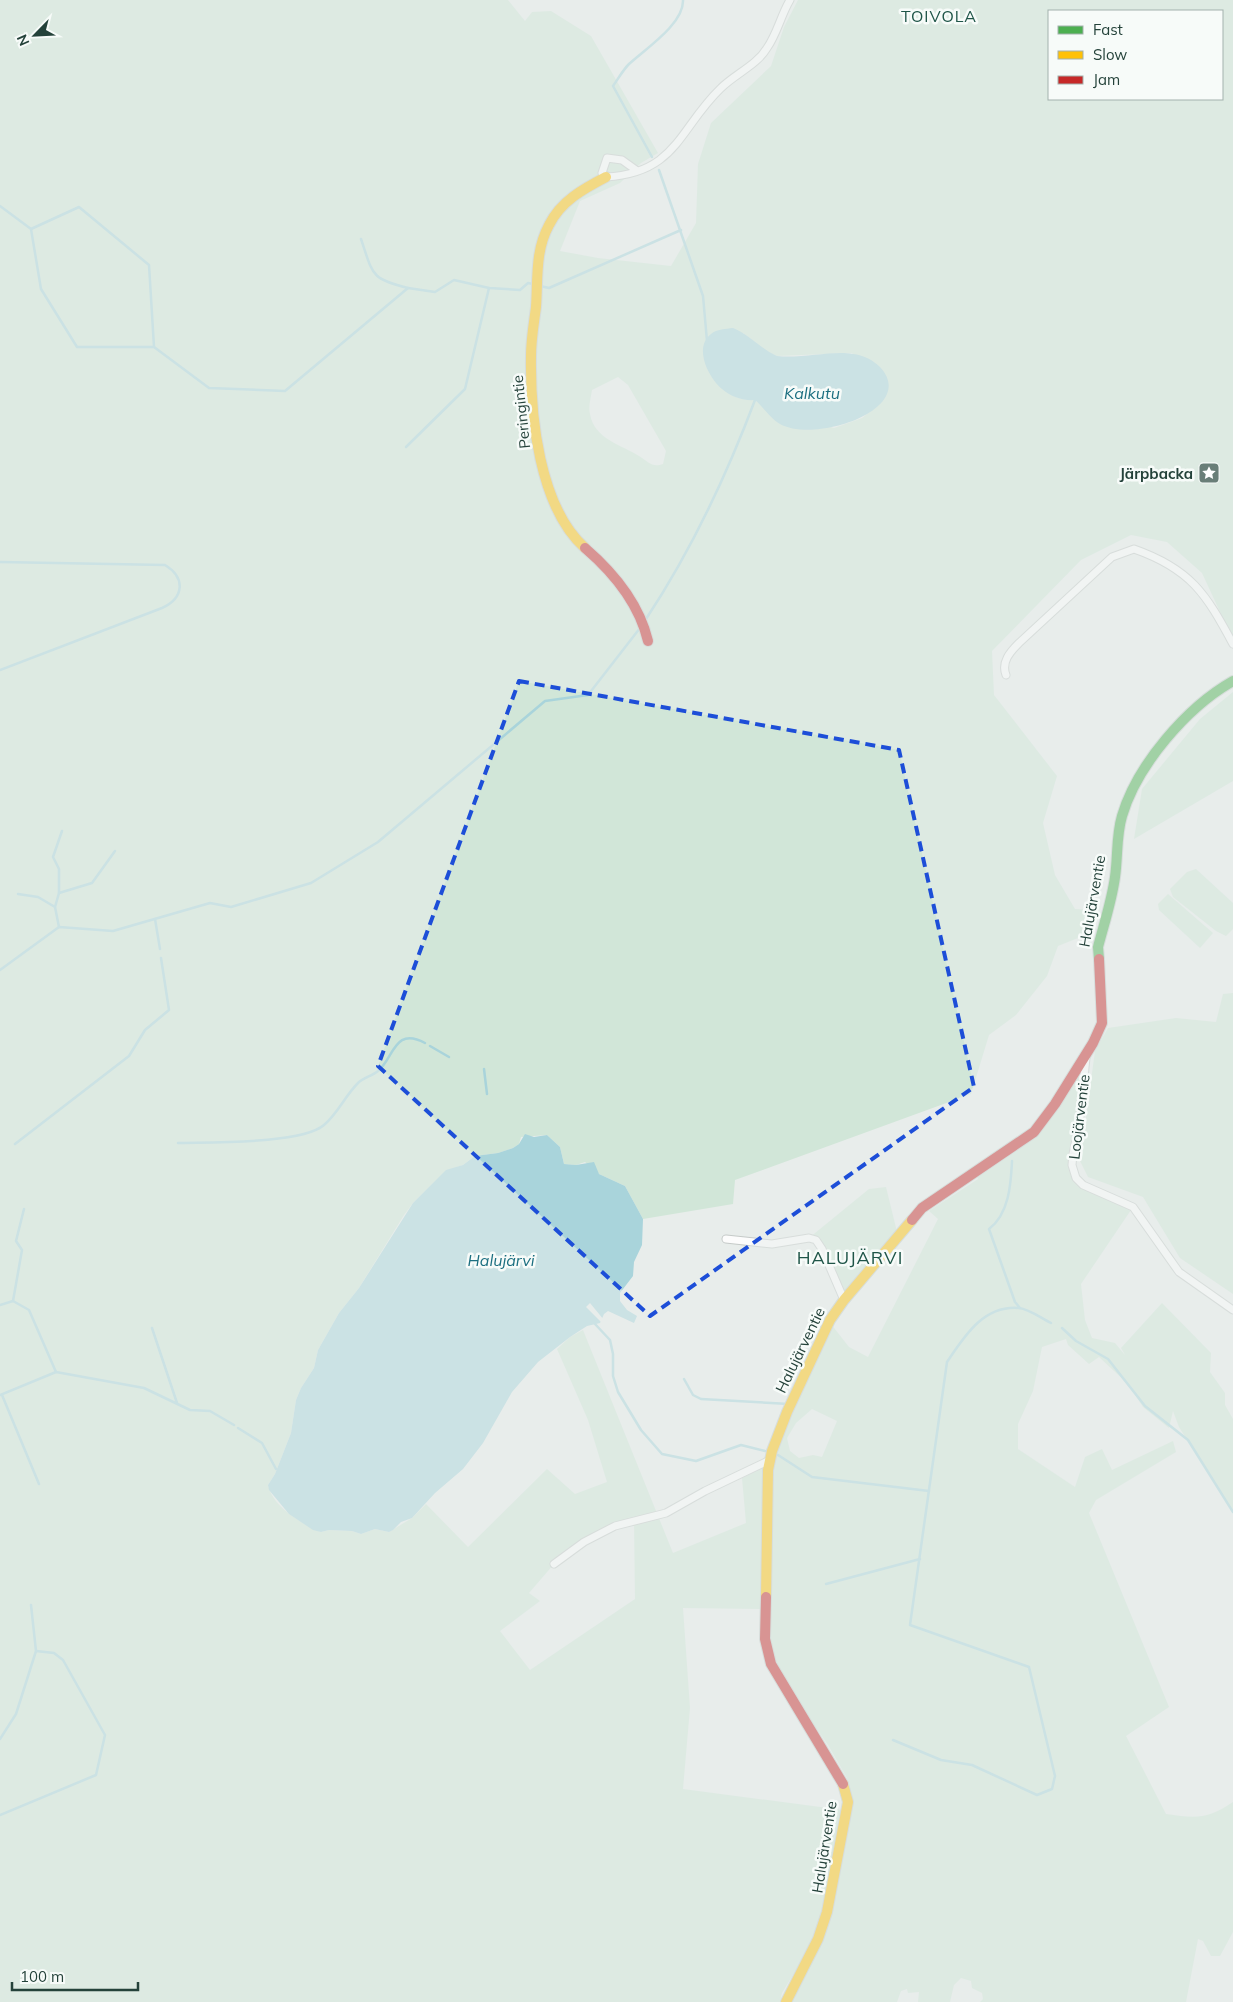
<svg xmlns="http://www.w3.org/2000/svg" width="1233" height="2002" viewBox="0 0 1233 2002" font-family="Mulish,sans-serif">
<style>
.green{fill:#d1e6d8;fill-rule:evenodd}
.water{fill:#a9d4db}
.pier{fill:#e8edeb}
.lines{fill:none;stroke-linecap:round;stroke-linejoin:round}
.stream{stroke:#a9d4db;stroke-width:2.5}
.street-casing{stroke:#c5cac8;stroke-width:9}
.fast-casing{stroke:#c3cbc8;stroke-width:12}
.slow-casing{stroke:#c3cbc8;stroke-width:12}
.jam-casing{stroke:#c3cbc8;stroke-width:12}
.street{stroke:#fcfcfc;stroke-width:7}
.fast{stroke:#4caf50;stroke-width:10}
.slow{stroke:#ffc107;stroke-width:10}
.jam{stroke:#c62828;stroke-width:10}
.marked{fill:none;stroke:#1d4ed8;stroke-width:4;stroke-dasharray:10 6;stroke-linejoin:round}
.labels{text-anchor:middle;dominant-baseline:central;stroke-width:5;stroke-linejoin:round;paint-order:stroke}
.street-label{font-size:15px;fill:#24423a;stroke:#f7fbf9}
.poi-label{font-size:15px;font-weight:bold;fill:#24423a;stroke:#f7fbf9;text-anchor:end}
.neighbourhood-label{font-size:16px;letter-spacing:1px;fill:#1f5548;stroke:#f7fbf9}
.water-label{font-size:16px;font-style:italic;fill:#1c6f80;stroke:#f7fbf9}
.quarter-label{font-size:18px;letter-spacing:1px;fill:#1f5548;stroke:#f7fbf9}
</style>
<rect width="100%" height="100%" fill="#e8edeb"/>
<g class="green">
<path d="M0,0H508L525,21L532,12L551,11L591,36L658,153L641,163L620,183L580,201L560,251L598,258L671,266L696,223L698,164L711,123L771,66L784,27L798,0H1233V640L1202,573L1167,542L1131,535L1081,560L992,651L994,695L1057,776L1043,823L1055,875L1075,909L1094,910L1088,934L1058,946L1047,976L1016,1015L989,1035L971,1094L735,1180L733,1204L643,1219L625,1186L599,1174L585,1162L576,1165L564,1164L560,1147L547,1135L521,1137L519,1144L513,1148L498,1153L475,1156L463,1165L446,1171L413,1203L404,1215L359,1288L339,1313L318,1350L314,1368L301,1388L296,1400L291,1433L275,1474L268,1485C274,1509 301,1522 321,1532L329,1530L352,1531L361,1534L375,1529L389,1532L412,1518L426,1504L468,1547L547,1469L575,1494L607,1482L588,1420L557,1349L570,1337L583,1330L673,1553L746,1523L742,1478L765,1467L760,1609L683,1608L690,1708L683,1789L843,1810L831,1861L824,1909L811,1945L782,1993L780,2002H0ZM1049,11H1222V99H1049ZM743,333L766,351L777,356L852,353L882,402L862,418L834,428L760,404L755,400C729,401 713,383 705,360ZM618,377L628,385L666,451L663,464C652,468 649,462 639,456C622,445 594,439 590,414C588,407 591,397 592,390ZM634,1520L635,1599L530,1670L500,1631L540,1601L529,1593L554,1564L615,1526Z"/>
<polygon points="1233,692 1233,781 1134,839 1142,789 1200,719"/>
<polygon points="1196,869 1233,903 1233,929 1226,936 1216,931 1173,897 1170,889 1187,872"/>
<polygon points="1168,894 1213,933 1200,948 1159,910 1158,904"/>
<polygon points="1233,993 1233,1294 1180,1258 1143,1197 1088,1177 1077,1155 1085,1125 1095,1051 1108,1028 1176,1018 1216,1022 1223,994"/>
<path d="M1086,1054L1073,1154L1076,1178L1133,1207L1081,1284L1085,1320L1092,1338L1115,1343L1125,1355L1121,1348L1162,1303L1211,1353L1210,1372L1225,1393V1405L1233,1419V1512L1179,1427L1173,1411L1169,1428L1143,1407L1128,1384L1099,1357L1089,1364L1068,1345L1066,1339L1042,1347L1033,1391L1018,1424V1449L1075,1487L1085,1457L1102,1449L1112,1470L1173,1441L1176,1452L1096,1500L1089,1513L1169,1707L1126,1736L1166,1814C1195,1818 1207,1820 1233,1802V1932L1220,1956H1211L1203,1941L1198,1939L1186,2002H980L983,1999L982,1993L972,1988L971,1981L961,1978L954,1985L950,2002H918L919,1992L908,1993L907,1989L901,1991L897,2002H791L832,1913L847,1826L852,1811L853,1801L847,1778L828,1745L787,1686L771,1652L770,1534L774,1460L786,1422L831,1324L849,1347L868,1357L938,1219L929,1211L978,1179L976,1172L1034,1132ZM812,1409L837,1421L822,1457L813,1455L799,1458L790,1451L787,1438L796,1423Z"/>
<polygon points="886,1187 898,1236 844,1300 822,1249 809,1238 869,1189"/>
</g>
<g class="water">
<path d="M733,328C750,335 761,349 777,356C801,359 833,350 853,354C863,355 873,360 880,367C919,409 816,444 780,424C771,419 763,407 755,400C744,401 731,397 722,389C709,378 693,348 711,334C717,329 726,329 733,328Z"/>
<polygon points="525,1134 534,1137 547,1135 560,1147 564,1164 576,1165 594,1162 599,1174 625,1186 643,1219 642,1245 634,1262 633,1276 620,1293 620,1301 627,1310 637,1316 634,1323 608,1311 604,1314 600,1323 587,1326 570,1337 538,1362 512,1392 483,1443 463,1469 435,1493 412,1518 401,1522 393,1530 389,1532 375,1529 361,1534 352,1531 329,1530 321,1532 313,1530 289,1514 269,1490 268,1485 275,1474 291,1433 296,1400 301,1388 314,1368 318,1350 339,1313 359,1288 413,1203 446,1170 463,1165 475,1156 498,1153 513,1148 519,1144"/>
</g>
<polygon class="pier" points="590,1303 604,1320 603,1324 586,1307"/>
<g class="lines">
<g class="stream">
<path d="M652,157L613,86C618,79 623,70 629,64C645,49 684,24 683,0"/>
<polyline points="659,170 703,296 707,341"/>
<polyline points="0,206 31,229 41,289 77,347 154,347 209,388 285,391 408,288 435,292 454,280 489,288 520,290 528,283 533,284"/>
<polyline points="31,229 79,207 149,265 154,347"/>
<path d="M361,239C373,274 370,279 408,288"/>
<polyline points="540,286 549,288 681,230"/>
<polyline points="406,447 465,389 489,288"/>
<path d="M0,562L165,565C186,578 184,598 162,608L0,670"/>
<path d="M646,619C691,551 726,477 755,400L753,398"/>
<polyline points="59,893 92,883 115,851"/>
<polyline points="18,894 38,897 55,907"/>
<polyline points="155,919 160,949"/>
<polyline points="59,927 55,907 59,893 59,869 53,857 62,831"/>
<polyline points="0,970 59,927 113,931 210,903 231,907 311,883 378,842 545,701 588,695 640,628"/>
<polyline points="430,1046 449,1057"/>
<polyline points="484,1069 487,1094"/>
<path d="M178,1143C210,1142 302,1144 324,1125C338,1113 345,1096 358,1083C363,1078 372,1076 378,1071C394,1058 394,1026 425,1043"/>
<polyline points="15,1144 129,1056 145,1030 169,1010 161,958"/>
<path d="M1012,1161C1011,1184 1009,1214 989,1229L1015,1302L1020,1308"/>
<polyline points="13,1301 22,1250 16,1241 24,1209"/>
<polyline points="0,1305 13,1301 29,1310 56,1372"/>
<polyline points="595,1324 610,1340 613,1354 613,1376 618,1392 641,1430 662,1454 696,1461 741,1445 765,1451"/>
<polyline points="152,1328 177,1403"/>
<polyline points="1062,1328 1076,1341 1108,1359 1145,1406 1188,1440 1233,1512"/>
<polyline points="684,1379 693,1395 701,1399 789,1404"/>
<polyline points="0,1395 56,1372 144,1388 190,1410 210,1411 234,1425"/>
<polyline points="2,1395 39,1484"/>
<polyline points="238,1428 262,1443 276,1469"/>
<polyline points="778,1455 812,1477 929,1491"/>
<polyline points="826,1584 920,1559"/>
<polyline points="0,1739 16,1714 36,1651 31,1605"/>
<path d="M893,1740L941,1760L972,1765L1037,1795L1052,1789L1055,1776L1029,1667L910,1625L947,1362C964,1337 983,1305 1019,1308C1029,1309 1041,1318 1051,1323"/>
<polyline points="0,1815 96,1775 105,1735 63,1660 54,1653 36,1651"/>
</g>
<g class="street-casing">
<g id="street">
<path d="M636,170L622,160L607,158L602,173L606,177C677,173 679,128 721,88C735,74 757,65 767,48C777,34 781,15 790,0"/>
<path d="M1006,675C1001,662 1010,652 1019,643L1112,557L1134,549C1191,569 1206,594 1233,644"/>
<polyline points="1086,1058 1079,1125 1073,1154 1072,1165 1076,1178 1083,1185 1133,1207 1179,1272 1233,1310"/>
<polyline points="726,1239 772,1244 809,1238 816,1240 822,1249 844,1300"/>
<polyline points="554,1564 584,1542 615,1526 666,1513 705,1491 770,1460"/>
</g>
</g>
<g class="fast-casing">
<path id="fast" d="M1099,959L1098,947C1104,924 1112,900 1115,877C1118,857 1116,836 1122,816C1137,765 1187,707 1233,681"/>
</g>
<g class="slow-casing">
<g id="slow">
<path d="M585,548C539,507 530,415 531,356C531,339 534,323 536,307C538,278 535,251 549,225C561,201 583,189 606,177"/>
<polyline points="766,1597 768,1470 772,1451 787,1412 830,1320 844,1300 912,1220"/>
<polyline points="786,2002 818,1939 827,1912 848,1802 843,1784"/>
</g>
</g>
<g class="jam-casing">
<g id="jam">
<path d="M585,548C614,573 639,603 648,641"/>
<polyline points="912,1220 922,1208 1034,1132 1055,1104 1093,1043 1102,1023 1099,959"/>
<polyline points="766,1597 765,1639 771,1664 843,1784"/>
</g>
</g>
<use href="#street" class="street"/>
<use href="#fast" class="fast"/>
<use href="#slow" class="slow"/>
<use href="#jam" class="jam"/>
</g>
<path d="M0 0H1233V2002H0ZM519,681L899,750L974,1087L650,1316L378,1066Z" fill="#e8edeb" fill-opacity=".55" fill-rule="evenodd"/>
<path class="marked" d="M519,681L899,750L974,1087L650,1316L378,1066Z"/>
<defs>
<g id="sight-square" transform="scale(1.125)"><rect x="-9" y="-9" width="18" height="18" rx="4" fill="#697e78" stroke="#f7fbf9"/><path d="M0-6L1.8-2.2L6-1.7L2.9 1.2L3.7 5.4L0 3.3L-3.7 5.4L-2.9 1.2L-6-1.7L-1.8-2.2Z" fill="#fff"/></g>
</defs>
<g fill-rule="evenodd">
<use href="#sight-square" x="1209" y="473"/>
</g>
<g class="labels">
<g class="street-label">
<text transform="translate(521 412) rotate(-96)">Peringintie</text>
<text transform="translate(1092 901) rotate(-80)">Halujärventie</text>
<text transform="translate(1079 1117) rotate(-83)">Loojärventie</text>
<text transform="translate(800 1350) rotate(-64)">Halujärventie</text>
<text transform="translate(824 1847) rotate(-81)">Halujärventie</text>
</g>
<g class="poi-label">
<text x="1193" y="473">Järpbacka</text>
</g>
<g class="neighbourhood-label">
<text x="939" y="16">TOIVOLA</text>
</g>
<g class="water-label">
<text x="812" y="393">Kalkutu</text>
<text x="501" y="1260">Halujärvi</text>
</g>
<g class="quarter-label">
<text x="850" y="1257">HALUJÄRVI</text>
</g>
</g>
<rect x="1048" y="10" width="175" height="90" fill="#f7fbf9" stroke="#a3b1ad"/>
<rect x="1058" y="26" width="25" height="8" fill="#4caf50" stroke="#a3b1ad"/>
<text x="1093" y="35" font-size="15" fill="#24423a">Fast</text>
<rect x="1058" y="51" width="25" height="8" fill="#ffc107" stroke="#a3b1ad"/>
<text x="1093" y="60" font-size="15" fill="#24423a">Slow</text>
<rect x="1058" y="76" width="25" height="8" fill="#c62828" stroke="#a3b1ad"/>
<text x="1093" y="85" font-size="15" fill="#24423a">Jam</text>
<g transform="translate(35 35) rotate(246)" stroke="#f7fbf9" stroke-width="4" paint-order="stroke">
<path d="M0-4L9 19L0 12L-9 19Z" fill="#24423a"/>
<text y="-8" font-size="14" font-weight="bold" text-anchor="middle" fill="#24423a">N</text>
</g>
<path d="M12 1982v8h126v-8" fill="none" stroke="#24423a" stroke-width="2.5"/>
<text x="20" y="1982" font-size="15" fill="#24423a" stroke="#f7fbf9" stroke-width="4" paint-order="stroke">100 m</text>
</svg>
